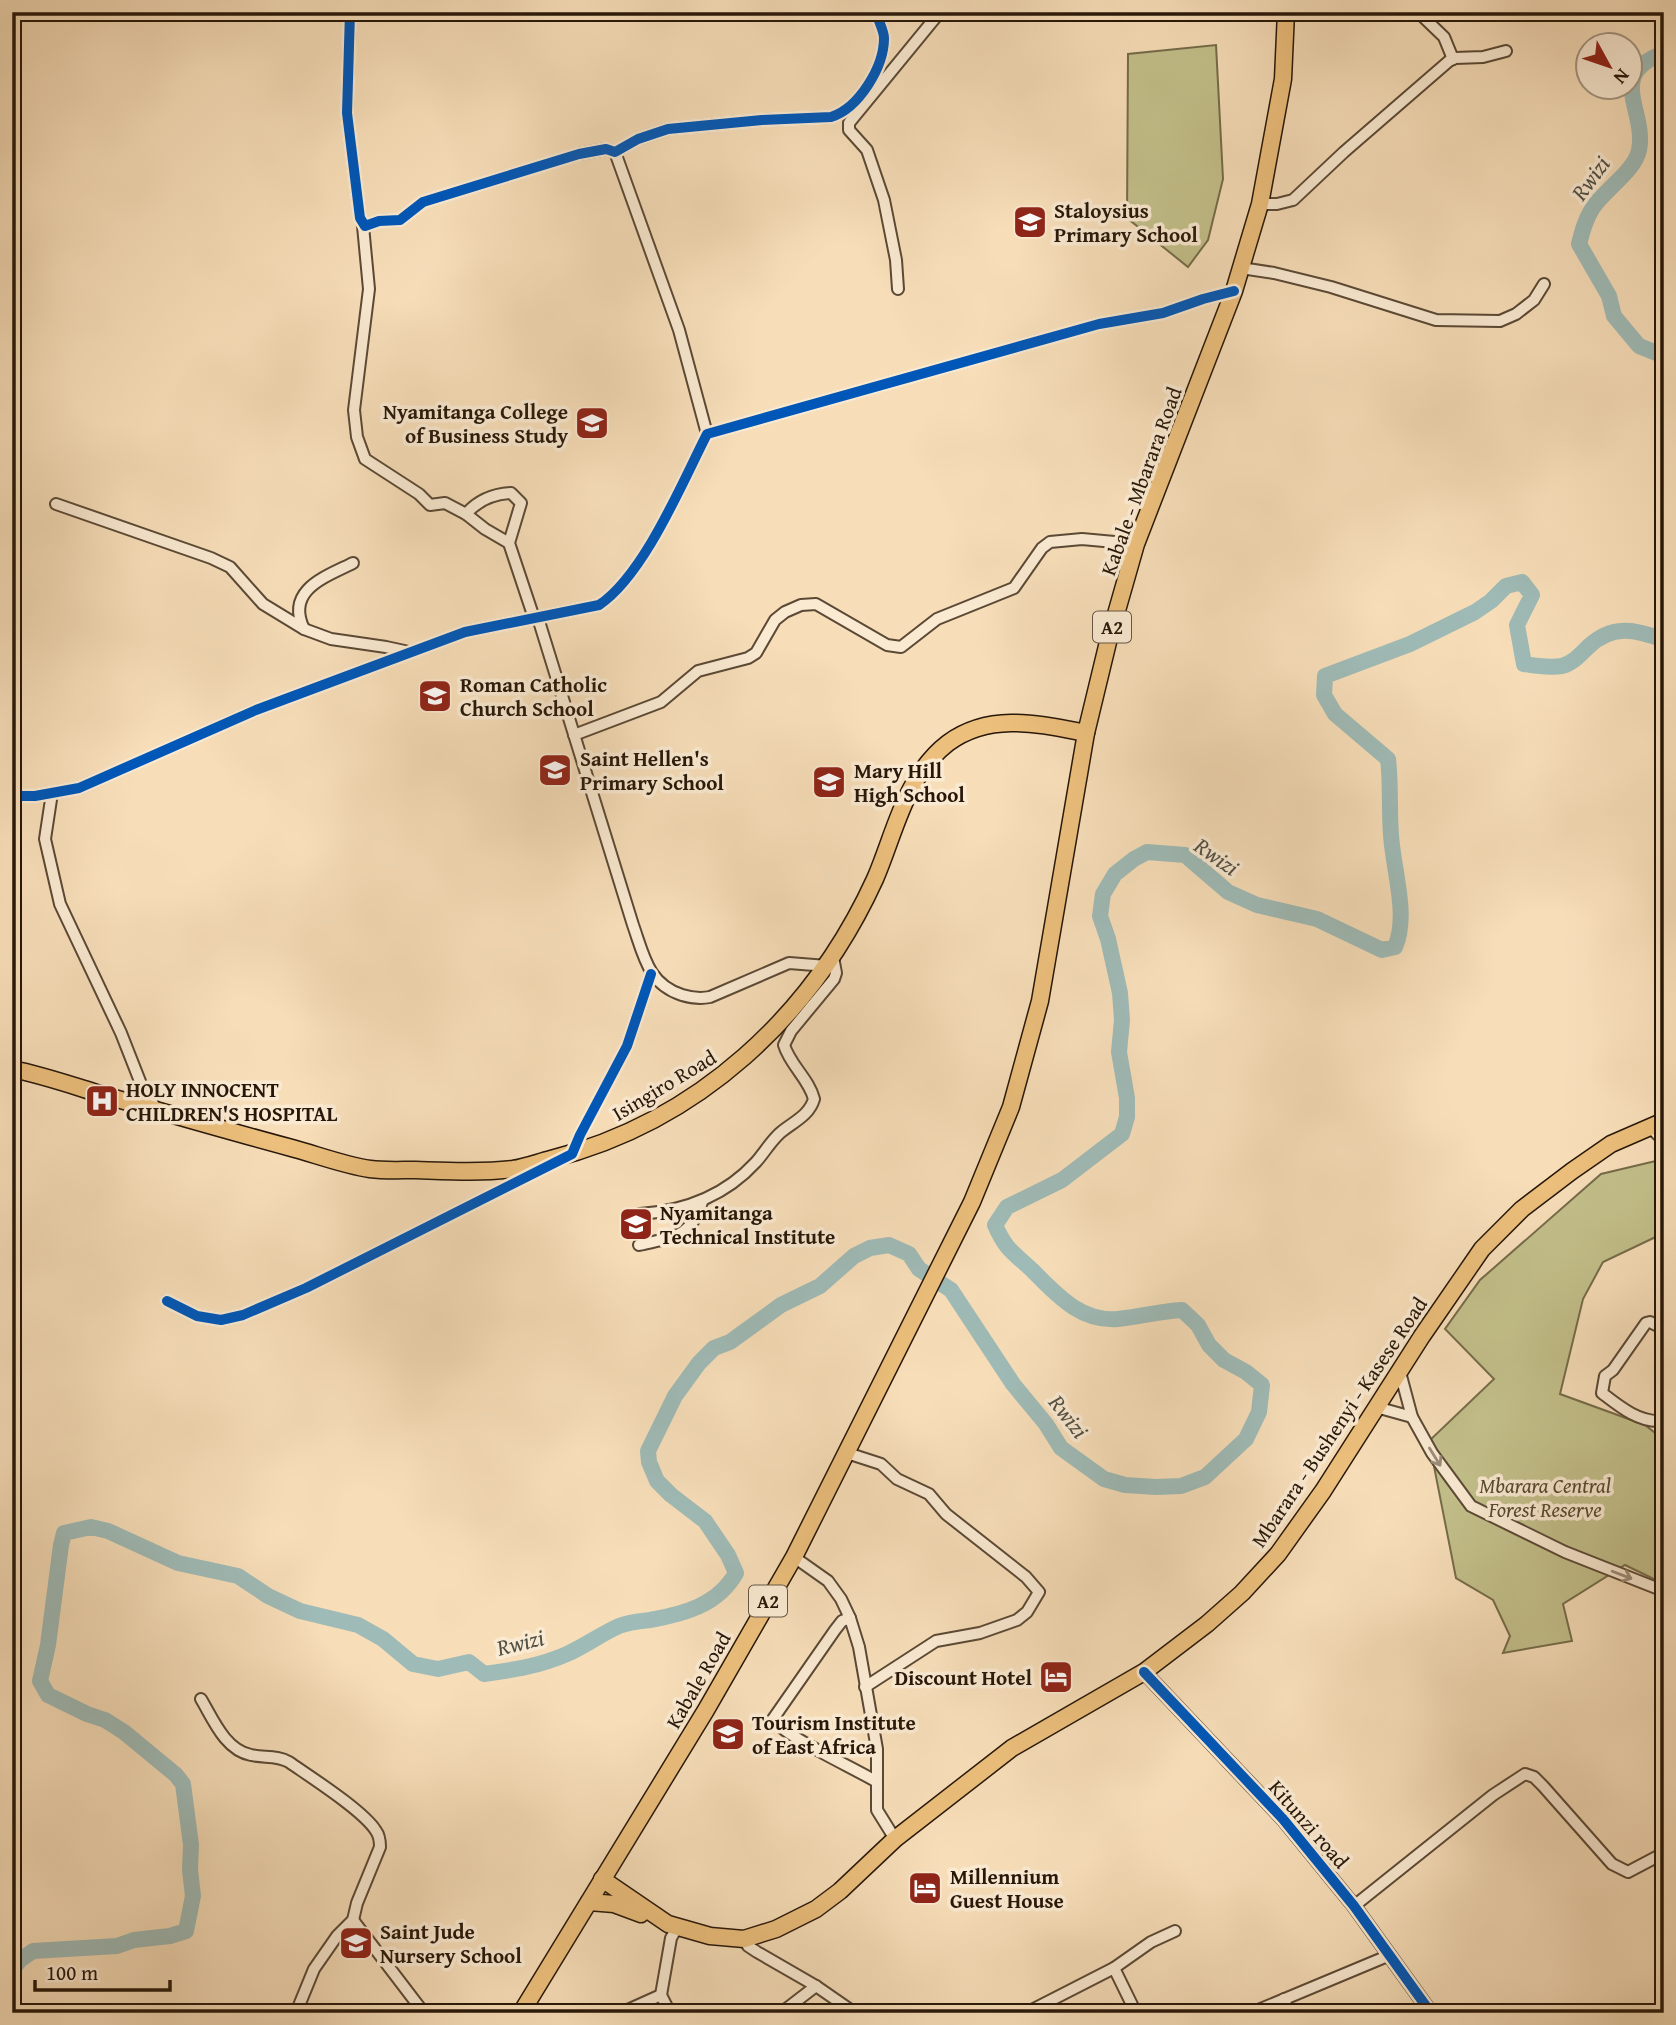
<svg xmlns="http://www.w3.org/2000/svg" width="1676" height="2025" viewBox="0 0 1676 2025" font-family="'Gentium Book Plus',serif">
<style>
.green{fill:#c3c08b;stroke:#756c4a;stroke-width:2}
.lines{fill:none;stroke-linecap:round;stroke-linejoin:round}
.river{stroke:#9fbbb7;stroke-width:16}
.minor-casing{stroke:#5b4935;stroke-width:14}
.tertiary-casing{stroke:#5b4935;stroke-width:16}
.primary-casing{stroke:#271709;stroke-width:19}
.minor{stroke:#faead2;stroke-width:10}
.tertiary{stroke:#faead2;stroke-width:12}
.primary{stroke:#ecbf7c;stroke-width:16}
.cycleway-casing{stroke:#faead2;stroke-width:15}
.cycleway{stroke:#0057b8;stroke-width:10}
.oneway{stroke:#9b8b78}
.labels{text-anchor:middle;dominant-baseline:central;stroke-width:7;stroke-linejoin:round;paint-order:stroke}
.shield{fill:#faead2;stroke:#665645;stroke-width:2}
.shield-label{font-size:19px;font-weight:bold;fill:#271709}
.poi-label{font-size:21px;font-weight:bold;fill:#271709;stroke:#faead2;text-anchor:start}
.street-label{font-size:21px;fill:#271709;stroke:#faead2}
.park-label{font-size:21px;font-style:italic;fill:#564a30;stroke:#faead2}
.water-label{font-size:23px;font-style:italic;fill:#515046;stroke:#faead2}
</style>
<rect width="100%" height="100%" fill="#f7deb9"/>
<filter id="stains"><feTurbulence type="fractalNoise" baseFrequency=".00286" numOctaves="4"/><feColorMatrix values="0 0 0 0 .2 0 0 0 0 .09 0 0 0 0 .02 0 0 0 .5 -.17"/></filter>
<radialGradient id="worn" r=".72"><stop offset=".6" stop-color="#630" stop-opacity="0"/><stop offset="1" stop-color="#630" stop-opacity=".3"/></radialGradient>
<g class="green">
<polygon points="1216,45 1223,179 1208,240 1188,267 1127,218 1128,54"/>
<polygon points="1664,1159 1664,1233 1603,1262 1583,1299 1560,1394 1645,1425 1664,1440 1664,1584 1625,1565 1563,1604 1572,1641 1503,1653 1510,1636 1493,1600 1456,1578 1429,1441 1494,1379 1445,1329 1480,1280 1601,1174"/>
</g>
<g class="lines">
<g class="river">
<path d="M1664,53C1605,74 1647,111 1639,150C1635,171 1604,190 1592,209C1585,220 1582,232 1579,244L1609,296L1614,316L1639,346L1664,356"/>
<path d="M12,1970L20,1960L33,1951L117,1946L134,1940L170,1936L186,1931L193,1896L190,1870L191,1845L183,1784L176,1775L124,1732L105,1720L87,1714L48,1695L40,1681L48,1645L61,1545L64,1533L91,1527L108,1531L178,1563L238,1576L268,1596L300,1611L358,1625L383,1639L413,1664L438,1669L469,1662L484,1674C513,1670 540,1666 567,1654C585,1646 601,1634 619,1626C628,1622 640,1621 650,1620C684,1614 718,1605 736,1573L728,1555L705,1521L671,1495L657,1481L649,1462L648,1451L675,1396L699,1363L714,1348L730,1342L781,1305L820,1286L854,1256L870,1248L889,1245L909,1254L919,1269L951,1290L1013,1384L1046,1424L1061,1448L1104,1479L1125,1485L1156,1487L1181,1486L1205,1477L1246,1439L1259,1412L1262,1385L1246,1372L1224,1360L1209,1345L1198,1325L1182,1310C1160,1311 1140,1317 1118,1319C1080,1322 1056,1294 1032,1270C1013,1252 1006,1250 995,1225L1007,1207L1062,1180L1122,1134L1127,1117V1098L1119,1052L1122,1020L1120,993L1108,939L1100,916L1103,894L1115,874L1134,859L1147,852L1185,855L1228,892L1257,905L1317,919L1382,950L1395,947C1409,916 1393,869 1391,835C1389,809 1391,784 1388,759L1335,714L1324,695L1325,676L1410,644L1475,612L1491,601L1506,586L1522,582L1532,595L1517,625L1524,664C1536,666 1549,668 1562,666C1573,663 1580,655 1588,647C1612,624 1635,629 1664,640"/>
</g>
<g class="minor-casing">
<g id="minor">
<path d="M350,12L347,113L360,218L365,226L379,221L400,220L423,202L579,154L606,149L615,152L638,139L668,129L762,120L831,117C859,108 884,67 884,38C884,31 878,20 876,12"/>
<polyline points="1418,12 1444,37 1453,59"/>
<polyline points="615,152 679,330 707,434"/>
<polyline points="1260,204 1277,204 1293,200 1344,152 1449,61 1455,58 1483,57 1506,51"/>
<path d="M363,226L369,289L354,410L357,437L365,459L419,494L430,505L445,503L466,514C478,500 493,494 511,493L521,503L509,543L534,618"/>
<polyline points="1241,268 1274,273 1331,287 1436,320 1500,321 1516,314 1534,300 1544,284"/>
<polyline points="898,289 896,260 884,200 867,150 849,130 849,123 940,12"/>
<polyline points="56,504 211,558 230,567 263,604 304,629 331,639 386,647 409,652"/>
<polyline points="466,514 485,529 509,543"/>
<path d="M538,618L633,925C644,956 648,984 682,995C692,998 700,999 710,997L789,963L827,966"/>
<path d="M304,629C285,590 325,577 353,563"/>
<polyline points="574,735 661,702 698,671 748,658 756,653 775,620 785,612 801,605 816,604 887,645 901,647 937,619 1014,588 1042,548 1050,542 1082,539 1136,544"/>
<polyline points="52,793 45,839 60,904 121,1033 143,1089 157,1110"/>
<path d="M12,796H35L79,788L256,710L465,632L599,605C644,575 682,483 707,434L1099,324L1163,313L1203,299L1234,291"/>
<polyline points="1650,1127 1664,1141"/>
<polyline points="572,1154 580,1135 627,1046 651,974"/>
<path d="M640,1214C685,1211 725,1196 756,1162C764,1153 771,1141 780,1133C793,1122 809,1116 814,1099C809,1079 790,1065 784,1045L791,1031L834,979L836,973L833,957"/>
<path d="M639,1245C673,1237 691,1238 702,1202"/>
<polyline points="167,1301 197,1316 221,1320 243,1315 306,1288 552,1164"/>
<path d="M1664,1329L1650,1322L1646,1323L1613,1370L1605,1376L1602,1393C1619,1406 1638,1422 1660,1421L1664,1424"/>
<polyline points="1400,1372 1412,1417 1432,1453 1471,1506 1565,1552 1664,1591"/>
<polyline points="1376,1407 1412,1417"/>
<polyline points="847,1453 881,1464 897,1479 929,1494 946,1514 1026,1577 1039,1592 1027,1612 1017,1620 980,1633 936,1641 865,1687"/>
<polyline points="794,1557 828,1581 841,1599 850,1618 859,1647 877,1749 877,1810 895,1839"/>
<path d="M850,1618L842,1621L835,1630L773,1719C785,1737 854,1768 877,1782"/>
<path d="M201,1699C213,1719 225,1750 251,1755C264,1758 277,1755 289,1762C309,1776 364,1811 376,1831C379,1835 380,1841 380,1847L357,1903L353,1920L337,1936L314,1969L296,2013"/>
<polyline points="1354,1906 1493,1795 1525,1774 1534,1777 1543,1786 1612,1864 1628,1872 1664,1853"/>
<polyline points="353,1920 424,2013"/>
<polyline points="744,1939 748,1946 757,1952 816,1986 855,2013"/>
<polyline points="1114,1968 1151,1942 1175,1931"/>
<polyline points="1284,1999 1289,2013"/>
<polyline points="621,2013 661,1995"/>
<polyline points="670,2013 661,1995 671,1938 677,1928"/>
<polyline points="781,2013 816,1986"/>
<polyline points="1026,2013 1114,1968 1136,2013"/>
<polyline points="1251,2013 1390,1955"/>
</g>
</g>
<g class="tertiary-casing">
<polyline id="tertiary" points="1144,1672 1283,1819 1354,1906 1431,2013"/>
</g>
<g class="primary-casing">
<g id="primary">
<path d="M12,1069C42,1075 71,1085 100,1094C163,1112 225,1130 288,1147C315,1154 343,1165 370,1169C385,1171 401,1170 416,1170C447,1171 482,1173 513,1169C526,1167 539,1162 551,1159C698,1122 813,1015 875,879C895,833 905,776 948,743C990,712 1039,724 1086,733"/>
<polyline points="602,1879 668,1924 710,1936 744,1939 776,1929 816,1909 840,1891 895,1839 1012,1748 1144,1672 1207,1624 1242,1593 1278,1554 1323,1491 1422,1336 1482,1249 1522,1209 1572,1171 1611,1144 1664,1121"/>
<polyline points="589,1902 614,1904 641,1914"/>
<polyline points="521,2013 706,1710 794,1557 972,1202 1011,1107 1040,1001 1086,733 1108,642 1136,544 1234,291 1260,204 1283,79 1286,12"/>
</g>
</g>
<use href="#minor" class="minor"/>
<use href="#tertiary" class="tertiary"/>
<use href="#primary" class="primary"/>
<g class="cycleway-casing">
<g id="cycleway">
<path d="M350,12L347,113L360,218L365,226L379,221L400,220L423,202L579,154L606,149L615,152L638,139L668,129L762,120L831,117C859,108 884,67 884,38C884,31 878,20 876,12"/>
<path d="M12,796H35L79,788L256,710L465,632L599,605C644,575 682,483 707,434L1099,324L1163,313L1203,299L1234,291"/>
<polyline points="167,1301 197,1316 221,1320 243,1315 306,1288 572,1154 580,1135 627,1046 651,974"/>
<polyline points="1144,1672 1283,1819 1354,1906 1431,2013"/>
</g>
</g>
<use href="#cycleway" class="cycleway"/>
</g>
<defs><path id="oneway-shaft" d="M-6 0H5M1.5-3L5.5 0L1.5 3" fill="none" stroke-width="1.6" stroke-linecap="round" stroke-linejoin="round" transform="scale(1.75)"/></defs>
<g class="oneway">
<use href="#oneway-shaft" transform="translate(1435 1457) rotate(58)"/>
<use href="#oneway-shaft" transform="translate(1622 1575) rotate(21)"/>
</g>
<defs>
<g id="school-square" transform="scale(1.75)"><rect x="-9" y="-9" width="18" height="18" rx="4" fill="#8f2418" stroke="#faead2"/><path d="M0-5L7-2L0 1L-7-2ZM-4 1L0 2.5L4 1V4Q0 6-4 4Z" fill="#fff"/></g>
<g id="hospital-square" transform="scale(1.75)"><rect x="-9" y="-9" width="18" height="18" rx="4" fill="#8f2418" stroke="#faead2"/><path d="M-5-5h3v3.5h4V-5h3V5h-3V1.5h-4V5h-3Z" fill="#fff"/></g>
<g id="hotel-square" transform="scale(1.75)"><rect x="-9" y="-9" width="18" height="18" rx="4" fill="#8f2418" stroke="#faead2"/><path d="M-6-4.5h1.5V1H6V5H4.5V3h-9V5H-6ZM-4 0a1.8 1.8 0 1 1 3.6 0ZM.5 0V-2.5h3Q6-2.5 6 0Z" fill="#fff"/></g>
</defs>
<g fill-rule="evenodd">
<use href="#school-square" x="1030" y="222"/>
<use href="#school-square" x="592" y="423"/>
<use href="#school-square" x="435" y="696"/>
<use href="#school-square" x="555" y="770"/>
<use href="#school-square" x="829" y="782"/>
<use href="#hospital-square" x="102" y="1101"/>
<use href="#school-square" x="636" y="1224"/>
<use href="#hotel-square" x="1056" y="1677"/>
<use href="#school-square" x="728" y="1734"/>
<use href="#hotel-square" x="925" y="1888"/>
<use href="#school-square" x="356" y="1943"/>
</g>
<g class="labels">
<g class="shield">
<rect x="1093" y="611.5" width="38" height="31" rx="5"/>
<rect x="749" y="1585.5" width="38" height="31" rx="5"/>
</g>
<g class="shield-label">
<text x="1112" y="627">A2</text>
<text x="768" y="1601">A2</text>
</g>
<g class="poi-label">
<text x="1054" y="210">Staloysius<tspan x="1054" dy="24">Primary School</tspan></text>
<text x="568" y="411" text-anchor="end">Nyamitanga College<tspan x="568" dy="24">of Business Study</tspan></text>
<text x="460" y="684">Roman Catholic<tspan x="460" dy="24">Church School</tspan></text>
<text x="580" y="758">Saint Hellen's<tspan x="580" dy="24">Primary School</tspan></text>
<text x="854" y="770">Mary Hill<tspan x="854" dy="24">High School</tspan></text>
<text x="126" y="1089">HOLY INNOCENT<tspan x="126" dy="24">CHILDREN'S HOSPITAL</tspan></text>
<text x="660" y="1212">Nyamitanga<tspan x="660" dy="24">Technical Institute</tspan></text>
<text x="1032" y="1677" text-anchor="end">Discount Hotel</text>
<text x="752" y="1722">Tourism Institute<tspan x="752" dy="24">of East Africa</tspan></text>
<text x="950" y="1876">Millennium<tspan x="950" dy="24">Guest House</tspan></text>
<text x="380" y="1931">Saint Jude<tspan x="380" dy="24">Nursery School</tspan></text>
</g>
<g class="street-label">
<text transform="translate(1141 481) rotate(-70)">Kabale - Mbarara Road</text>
<text transform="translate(664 1085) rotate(-31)">Isingiro Road</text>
<text transform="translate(1339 1422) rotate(-56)">Mbarara - Bushenyi - Kasese Road</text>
<text transform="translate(698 1680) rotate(-60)">Kabale Road</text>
<text transform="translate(1309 1824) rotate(49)">Kitunzi road</text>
</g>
<g class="park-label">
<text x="1545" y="1485">Mbarara Central<tspan x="1545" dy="24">Forest Reserve</tspan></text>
</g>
<g class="water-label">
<text transform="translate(1590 178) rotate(-54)">Rwizi</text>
<text transform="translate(1217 856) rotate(35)">Rwizi</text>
<text transform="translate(1069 1416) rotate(52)">Rwizi</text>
<text transform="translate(520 1642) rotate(-14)">Rwizi</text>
</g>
</g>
<rect width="1676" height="2025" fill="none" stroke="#f7deb9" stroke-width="42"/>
<rect x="14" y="14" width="1648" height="1997" fill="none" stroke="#271709" stroke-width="3.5"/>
<rect x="21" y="21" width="1634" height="1983" fill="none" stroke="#271709" stroke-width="2"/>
<g transform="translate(1609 66) rotate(130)"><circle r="33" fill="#faead2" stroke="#a69682" stroke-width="2"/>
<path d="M0-5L12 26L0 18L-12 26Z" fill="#8f2418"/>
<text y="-10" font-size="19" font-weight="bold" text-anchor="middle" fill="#271709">N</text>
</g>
<path d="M35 1980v10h135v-10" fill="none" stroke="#271709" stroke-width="3.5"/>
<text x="46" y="1980" font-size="21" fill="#271709" stroke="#faead2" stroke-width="5" paint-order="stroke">100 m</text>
<rect width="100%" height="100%" filter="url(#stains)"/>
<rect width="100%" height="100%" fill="url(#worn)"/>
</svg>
